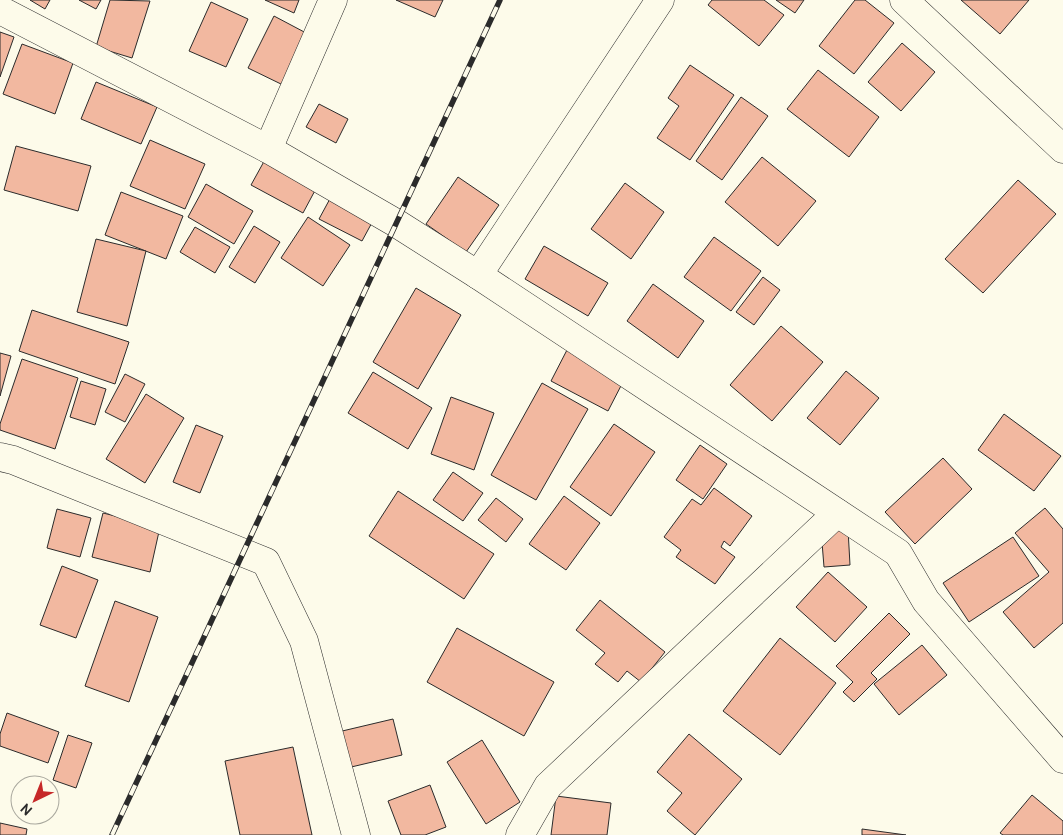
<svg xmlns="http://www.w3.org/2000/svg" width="1063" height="835" viewBox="0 0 1063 835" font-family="Cabin,sans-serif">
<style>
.building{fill:#f2b8a0;stroke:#2b2b2b}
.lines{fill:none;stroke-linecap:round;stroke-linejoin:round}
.minor-casing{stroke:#2b2b2b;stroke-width:29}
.minor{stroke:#fdfbea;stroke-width:28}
.rail-casing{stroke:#2b2b2b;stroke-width:5.5}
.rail{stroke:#fdfbea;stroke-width:4;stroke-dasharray:11;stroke-linecap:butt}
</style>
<rect width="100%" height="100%" fill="#fdfbea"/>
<g class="building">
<polygon points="30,0 50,0 45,9"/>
<polygon points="79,0 101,0 96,9"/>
<polygon points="110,0 150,1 132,58 96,47"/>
<polygon points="265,0 299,0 294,13"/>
<polygon points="396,0 443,0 435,17"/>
<polygon points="712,0 764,0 784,15 759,46 708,5"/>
<polygon points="776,0 804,0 795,13"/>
<polygon points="855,0 865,0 894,23 854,74 819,46"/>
<polygon points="961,0 1029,0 1000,34"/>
<polygon points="211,2 248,19 226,67 189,51"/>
<polygon points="274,16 308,34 283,85 248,68"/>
<polygon points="0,32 14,37 0,77"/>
<polygon points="902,43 935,72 901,111 868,82"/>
<polygon points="22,44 73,63 55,114 3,94"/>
<polygon points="690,65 734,95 690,160 657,138 679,106 668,98"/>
<polygon points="818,70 879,117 849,157 787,109"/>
<polygon points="96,82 157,107 141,144 81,119"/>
<polygon points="741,97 768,116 722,180 696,161"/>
<polygon points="319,104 348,119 336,143 306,127"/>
<polygon points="150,140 205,164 185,209 130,186"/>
<polygon points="16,146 91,166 78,211 4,190"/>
<polygon points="267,156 319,183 303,213 251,185"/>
<polygon points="762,157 816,201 778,246 725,202"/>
<polygon points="458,177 499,205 466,252 426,224"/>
<polygon points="1018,180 1056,214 983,293 945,259"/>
<polygon points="625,183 664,212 631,259 591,229"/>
<polygon points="206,184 253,211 234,244 188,217"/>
<polygon points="121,192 183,216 166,259 105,235"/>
<polygon points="332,195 375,217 362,241 319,219"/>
<polygon points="308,217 350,245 323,286 281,258"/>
<polygon points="254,226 280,242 255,283 229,267"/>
<polygon points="195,227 230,247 215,273 180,252"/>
<polygon points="714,237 761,271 731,311 684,277"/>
<polygon points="96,239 146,251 127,326 77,312"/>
<polygon points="544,246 608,283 588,316 525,279"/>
<polygon points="763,277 780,290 754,325 736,312"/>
<polygon points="653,284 704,321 678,358 627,321"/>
<polygon points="416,288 461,315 418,389 373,362"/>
<polygon points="32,310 129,342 115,384 19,351"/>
<polygon points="781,326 823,362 772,421 730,385"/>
<polygon points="568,348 625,378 608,411 551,381"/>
<polygon points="0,353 11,356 0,396"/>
<polygon points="22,359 78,378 55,449 0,430 0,424"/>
<polygon points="846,371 879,398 840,445 807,418"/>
<polygon points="373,372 432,408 408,449 348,413"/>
<polygon points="125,374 145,384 125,422 105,412"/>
<polygon points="81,381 106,389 95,425 70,417"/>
<polygon points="542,383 588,409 536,500 491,475"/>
<polygon points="146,394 184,418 145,483 106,459"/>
<polygon points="451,397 494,413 474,470 431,454"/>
<polygon points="1004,414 1061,456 1034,491 978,450"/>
<polygon points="614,424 655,452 611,516 570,487"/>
<polygon points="196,425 223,436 200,493 173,482"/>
<polygon points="700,445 727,464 703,499 676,480"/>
<polygon points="943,458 972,489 915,544 885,512"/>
<polygon points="453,472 483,493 463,521 433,500"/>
<polygon points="714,488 752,516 730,546 724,541 721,547 735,557 715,584 676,557 681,550 664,537 692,499 701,505"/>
<polygon points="398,491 494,554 464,599 369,536"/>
<polygon points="564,496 600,523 566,570 529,544"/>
<polygon points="496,498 523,519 506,542 478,520"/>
<polygon points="1045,508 1063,529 1063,623 1034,648 1003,612 1049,572 1015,533"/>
<polygon points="57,509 91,518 80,557 47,548"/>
<polygon points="103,513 160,527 150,572 92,557"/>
<polygon points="848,529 850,565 824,567 821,530"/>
<polygon points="1013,537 1039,576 969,622 943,583"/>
<polygon points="62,566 98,580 76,638 40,625"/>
<polygon points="828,572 867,607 835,642 796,607"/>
<polygon points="600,600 665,652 641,682 627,671 618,682 595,664 605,653 576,630"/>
<polygon points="115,601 158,617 129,702 85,686"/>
<polygon points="889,613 910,634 871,673 877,679 854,702 843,692 853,682 836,666"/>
<polygon points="457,628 554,682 524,736 427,682"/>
<polygon points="780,638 836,683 780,755 723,711"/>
<polygon points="922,645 947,675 899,715 874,684"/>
<polygon points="7,713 59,732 48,763 0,746 0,734"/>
<polygon points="393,719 402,755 347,768 338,732"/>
<polygon points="689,734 742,779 695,835 667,811 682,793 657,772"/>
<polygon points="68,735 92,743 76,788 53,780"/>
<polygon points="482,740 520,802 486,824 447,762"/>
<polygon points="293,747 312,835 240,835 225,761"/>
<polygon points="430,785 446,827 425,835 401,835 388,801"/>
<polygon points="1032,795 1063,821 1063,835 1003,835 1000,833"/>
<polygon points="556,796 611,803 607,835 551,835"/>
<polygon points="0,823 27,829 26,835 0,835"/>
<polygon points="862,829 906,835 862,835"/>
</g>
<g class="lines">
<g class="minor-casing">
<g id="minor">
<polyline points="904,0 1063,149"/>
<polyline points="0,10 268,149 396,223 478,275 898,553 926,601 1063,759"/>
<polyline points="268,149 333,0"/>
<polyline points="478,275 660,0"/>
<polyline points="0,457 13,460 266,562 304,641 356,835"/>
<polyline points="520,835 548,786 837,513"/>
</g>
</g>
<use href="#minor" class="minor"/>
<g class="rail-casing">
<polyline id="rail" points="112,835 500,0"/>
</g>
<use href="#rail" class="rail"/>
</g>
<g transform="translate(35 800) rotate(223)"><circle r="24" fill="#fdfbea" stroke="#a9a89e"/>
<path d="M0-4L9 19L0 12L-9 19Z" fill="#c62828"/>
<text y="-8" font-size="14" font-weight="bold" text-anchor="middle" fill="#2b2b2b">N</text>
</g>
</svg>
